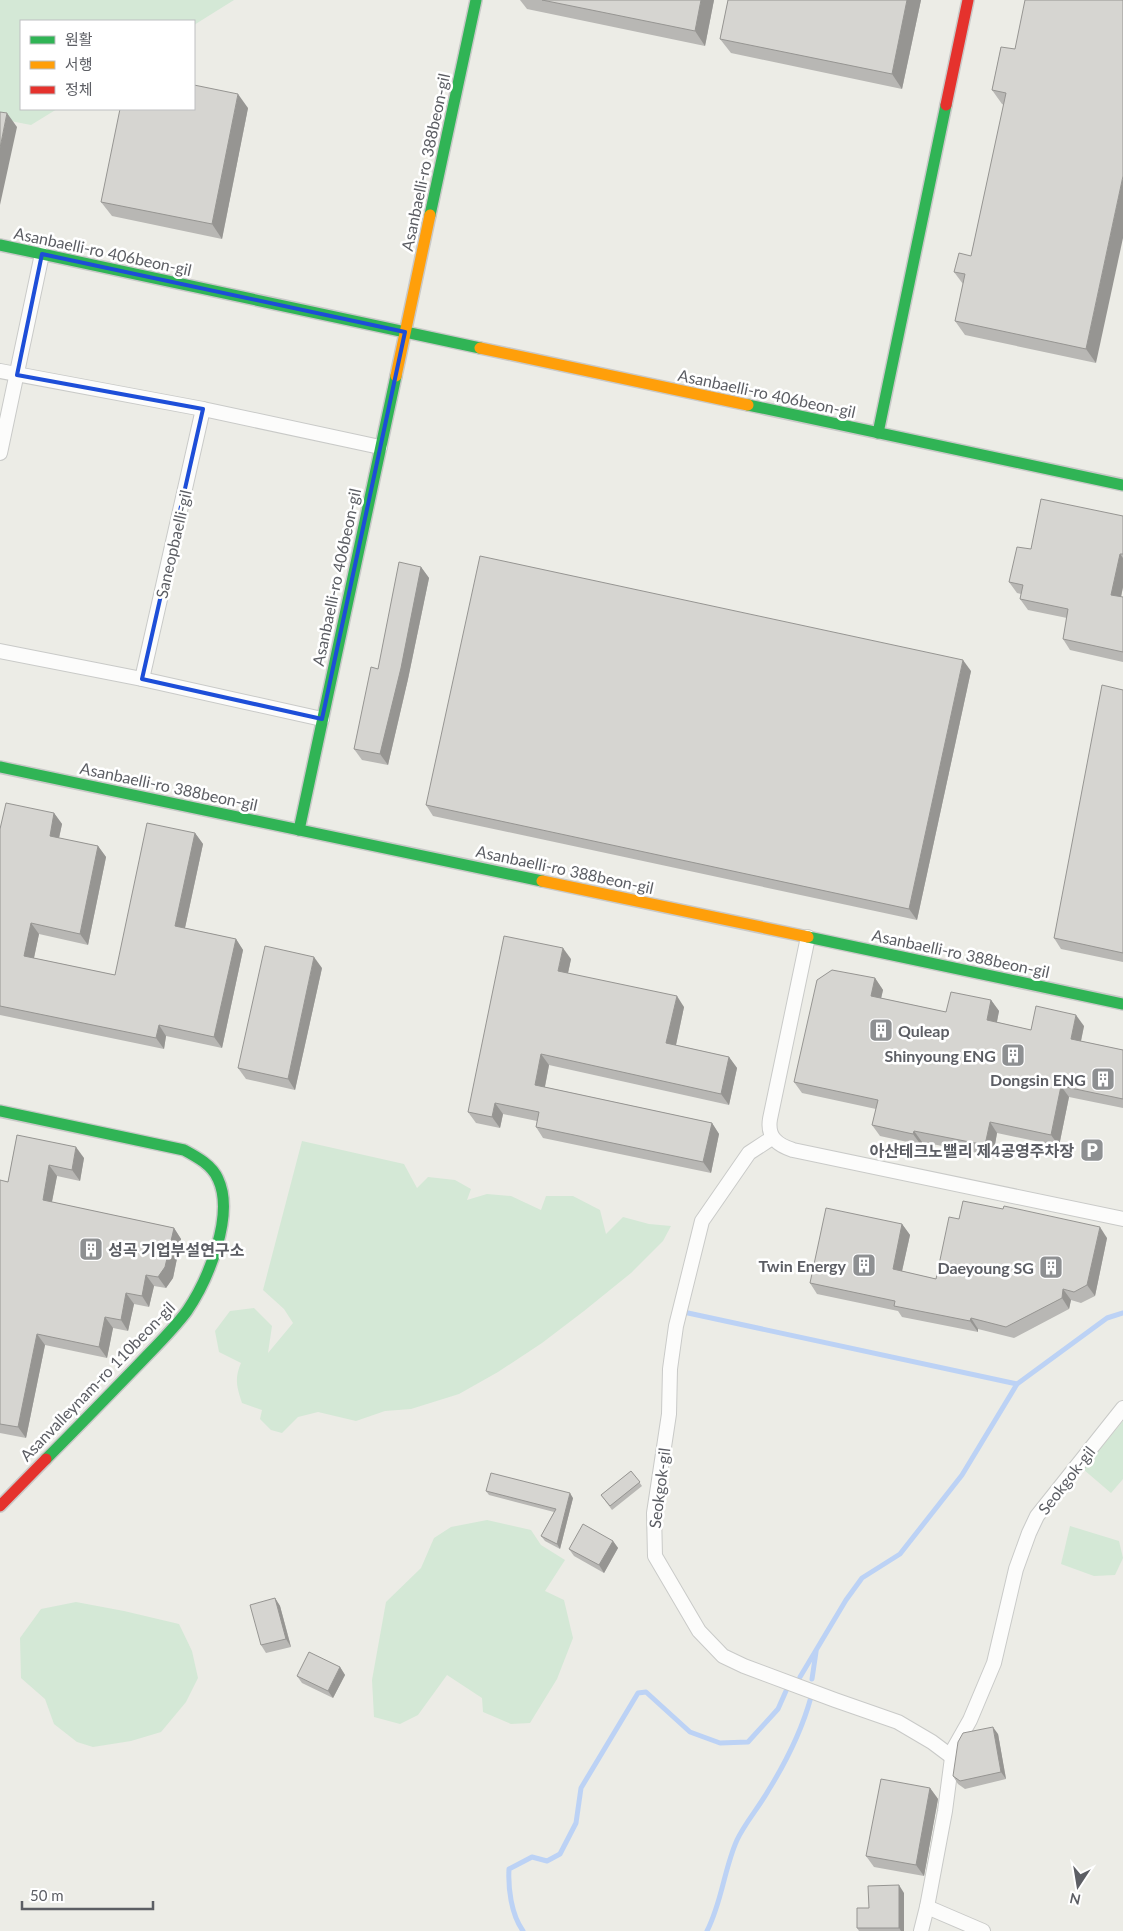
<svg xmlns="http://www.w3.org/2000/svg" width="1123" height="1931" viewBox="0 0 1123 1931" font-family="Lato,'Noto Sans KR',sans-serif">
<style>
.green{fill:#d4e8d6}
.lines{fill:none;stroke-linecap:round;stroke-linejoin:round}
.stream{stroke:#bcd2f5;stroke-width:5}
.street-casing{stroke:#c9cac8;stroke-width:16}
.fast-casing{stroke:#c9c9c8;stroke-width:14}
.slow-casing{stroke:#c9c9c8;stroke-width:14}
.jam-casing{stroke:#c9c9c8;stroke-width:14}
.street{stroke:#fcfcfb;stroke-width:14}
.fast{stroke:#30b455;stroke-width:11}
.slow{stroke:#ff9f0a;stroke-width:11}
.jam{stroke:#e5322d;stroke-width:11}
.wall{fill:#b8b7b4}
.shaded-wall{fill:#969592}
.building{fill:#d6d5d1;stroke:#969592}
.marked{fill:none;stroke:#1d4ed8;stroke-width:4;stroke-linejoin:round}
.labels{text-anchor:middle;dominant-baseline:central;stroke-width:5;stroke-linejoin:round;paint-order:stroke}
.street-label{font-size:16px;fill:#5c5e64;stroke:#fff}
.poi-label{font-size:16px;font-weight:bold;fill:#5c5e64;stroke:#fff;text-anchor:end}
</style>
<rect width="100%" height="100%" fill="#ecece6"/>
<g class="green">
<polygon points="0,0 234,0 194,25 194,21 21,21 21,109 57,109 31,125 0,119"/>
<path d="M302,1141L404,1164L417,1188L428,1177L455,1180L471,1189L467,1200L487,1194L511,1196L541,1210L546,1196H573L600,1210L606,1234L623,1217L649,1224L671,1226L663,1241L631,1273L584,1311L542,1343L498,1372L459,1394L411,1409L385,1411L356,1421L318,1412L298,1417L282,1433L271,1430L260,1419L262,1410L242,1403C237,1387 234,1379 241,1363L219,1352L215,1331L230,1311L254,1308L272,1326L268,1353L293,1323L284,1309L263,1290Z"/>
<polygon points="1123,1421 1123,1479 1111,1493 1083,1469"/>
<polygon points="487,1520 531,1530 541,1545 565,1560 545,1591 564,1600 573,1638 557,1679 530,1723 511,1724 483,1712 482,1698 447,1675 418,1715 400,1724 374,1717 372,1680 386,1602 421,1568 434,1538 451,1527"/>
<polygon points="1070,1526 1119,1541 1123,1558 1115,1575 1094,1576 1061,1564"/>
<polygon points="76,1602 124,1611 179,1624 192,1651 198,1678 186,1702 161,1732 131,1741 93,1747 77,1742 54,1724 45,1699 21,1678 20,1638 41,1609"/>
</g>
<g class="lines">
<g class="stream">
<polyline points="688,1313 1017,1384"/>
<polyline points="800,1677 846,1600 862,1578 900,1554 962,1475 1017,1384 1107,1318 1123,1313"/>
<polyline points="812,1679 816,1652"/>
<path d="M523,1931C511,1914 508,1888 509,1869L532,1857L547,1861L560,1854L576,1823L581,1788L638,1693L646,1692L690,1732L720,1743L748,1742L778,1709L786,1691"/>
<path d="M707,1931C722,1902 724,1869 737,1840C745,1823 759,1807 768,1791C786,1762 802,1730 811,1697"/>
</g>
<g class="street-casing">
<g id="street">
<polyline points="0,371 203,409 380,447"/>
<polyline points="0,453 42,254"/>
<polyline points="0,651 142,679 322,719"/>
<polyline points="142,679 203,409"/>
<path d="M808,937L770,1119C767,1137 777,1145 793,1150L1123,1219"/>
<polyline points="772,1138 749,1153 702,1221 676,1326 670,1369 669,1414 654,1513 655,1556 699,1631 723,1656 744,1666 835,1700 898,1722 932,1742 952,1757"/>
<polyline points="927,1907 983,1931"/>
<polyline points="921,1931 927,1907 945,1811 953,1750 970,1720 994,1663 1016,1569 1029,1533 1037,1516 1123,1408"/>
</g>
</g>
<g class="fast-casing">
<g id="fast">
<polyline points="430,215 476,0"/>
<polyline points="0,245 480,348"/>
<polyline points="748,405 1123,485"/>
<polyline points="878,433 946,105"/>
<polyline points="0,767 542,881"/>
<polyline points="299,830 396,376"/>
<polyline points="808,937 1123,1004"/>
<path d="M0,1111L184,1150C197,1157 212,1165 218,1179C235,1215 208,1280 187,1311C173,1330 155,1347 139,1364C108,1396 77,1428 46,1459"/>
</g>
</g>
<g class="slow-casing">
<g id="slow">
<polyline points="480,348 748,405"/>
<polyline points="396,376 430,215"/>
<polyline points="542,881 808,937"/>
</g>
</g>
<g class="jam-casing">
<g id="jam">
<polyline points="946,105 968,0"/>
<polyline points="0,1506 46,1459"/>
</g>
</g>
<use href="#street" class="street"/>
<use href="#fast" class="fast"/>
<use href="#slow" class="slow"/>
<use href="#jam" class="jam"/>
</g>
<g class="wall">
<polygon points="520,0 714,0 705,46 527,9"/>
<polygon points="728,0 921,0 902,89 731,53 720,39"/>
<polygon points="1001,47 1096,363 965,335 955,321 963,284 954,272 971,256 1004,105 1002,104 992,90"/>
<polygon points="248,108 222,239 112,216 101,202"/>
<polygon points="1123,516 1123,587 1121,597 1123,597 1123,662 1070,650 1063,639 1067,618 1028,610 1020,599 1021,594 1017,593 1009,582 1031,549"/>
<polygon points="421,567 429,578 408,679 388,765 362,760 354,749 378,669"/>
<polygon points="971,671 917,920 433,816 426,805"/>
<polygon points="1123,690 1123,962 1061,949 1054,938"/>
<polygon points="54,813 62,824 59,838 98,846 106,857 88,945 39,934 34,958 115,975 195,833 203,844 185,928 236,939 243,950 222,1048 166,1036 164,1049 0,1015 0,829"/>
<polygon points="571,959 568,973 684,1007 676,1045 729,1057 737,1068 729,1105 549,1065 545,1087 712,1123 719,1134 711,1173 543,1138 536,1127 537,1121 503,1114 500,1128 476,1123 468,1112"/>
<polygon points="322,968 295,1090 246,1079 238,1068"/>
<polygon points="875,978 883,990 881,998 946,1012 991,1000 999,1011 997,1022 1031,1030 1084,1026 1081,1041 1123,1050 1123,1108 1069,1097 1059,1146 997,1133 993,1156 922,1142 921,1145 880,1136 872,1125 876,1109 802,1093 794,1082"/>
<polygon points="17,1135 84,1158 80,1181 57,1176 52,1202 174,1228 181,1239 173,1278 166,1288 154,1286 149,1307 134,1304 128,1331 113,1328 107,1358 45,1345 26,1438 0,1433 0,1180 8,1182"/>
<polygon points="959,1219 1107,1238 1095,1296 1081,1303 1071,1300 1069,1309 1014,1338 978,1329 978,1332 902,1317 898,1311 817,1294 810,1283 902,1224 910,1235 902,1271 936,1279"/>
<polygon points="631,1471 642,1486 612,1510 601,1495"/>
<polygon points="486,1491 573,1498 560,1549 545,1541 541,1536 554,1512 489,1495"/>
<polygon points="613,1541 618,1548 604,1573 574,1556 569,1549"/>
<polygon points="275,1598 280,1606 291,1647 266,1653 261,1645"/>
<polygon points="340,1667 345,1675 333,1698 302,1683 297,1676"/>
<polygon points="998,1734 1006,1779 965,1789 958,1784 953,1776"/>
<polygon points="930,1788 938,1799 924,1876 874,1867 866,1856"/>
<polygon points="904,1893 904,1931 859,1931 857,1928 869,1908"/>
</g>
<g class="shaded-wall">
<polygon points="701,0 714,0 705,46 695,31"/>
<polygon points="907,0 921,0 902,89 892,74"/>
<polygon points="238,94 248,108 222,239 212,224"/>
<polygon points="7,113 17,127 0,205 0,148"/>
<polygon points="1123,176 1123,238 1096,363 1086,349"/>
<polygon points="1120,554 1123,558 1123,587 1119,606 1111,595"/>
<polygon points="421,567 429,578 408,679 388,765 380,754"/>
<polygon points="963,660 971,671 917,920 909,909"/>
<polygon points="54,813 62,824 57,847 50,836"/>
<polygon points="195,833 203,844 183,937 175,926"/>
<polygon points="98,846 106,857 88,945 80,934"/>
<polygon points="31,923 39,934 32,967 24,956"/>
<polygon points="236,939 243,950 222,1048 214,1037"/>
<polygon points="563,948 571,959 566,982 558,971"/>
<polygon points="314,957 322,968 295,1090 288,1079"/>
<polygon points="875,978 883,990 879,1007 871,996"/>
<polygon points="677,996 684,1007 674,1054 666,1043"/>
<polygon points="991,1000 999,1011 995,1031 987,1020"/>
<polygon points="1076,1015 1084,1026 1079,1050 1071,1039"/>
<polygon points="159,1025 166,1036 164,1049 156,1038"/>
<polygon points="541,1054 549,1065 543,1096 535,1085"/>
<polygon points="729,1057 737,1068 729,1105 721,1094"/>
<polygon points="1061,1086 1069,1097 1059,1146 1051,1135"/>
<polygon points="495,1103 503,1114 500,1128 492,1117"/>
<polygon points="990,1122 997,1133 993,1156 985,1145"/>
<polygon points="712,1123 719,1134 711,1173 703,1162"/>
<polygon points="914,1131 922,1142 921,1145 913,1134"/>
<polygon points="76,1147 84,1158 80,1181 72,1170"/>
<polygon points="49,1165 57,1176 50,1211 43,1200"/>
<polygon points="902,1224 910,1235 900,1280 893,1269"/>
<polygon points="1100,1227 1107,1238 1095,1296 1087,1285"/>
<polygon points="174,1228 181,1239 173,1278 166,1288 158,1277"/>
<polygon points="146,1275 154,1286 149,1307 142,1296"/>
<polygon points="1063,1289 1071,1300 1069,1309 1062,1298"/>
<polygon points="126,1293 134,1304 128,1331 121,1320"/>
<polygon points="105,1317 113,1328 107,1358 99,1347"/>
<polygon points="971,1318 978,1329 978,1332 970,1321"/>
<polygon points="37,1334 45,1345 26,1438 18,1427"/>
<polygon points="570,1493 573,1498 560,1549 557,1544"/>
<polygon points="613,1541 618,1548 604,1573 599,1565"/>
<polygon points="275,1598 280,1606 291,1647 286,1639"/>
<polygon points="340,1667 345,1675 333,1698 328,1691"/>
<polygon points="993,1727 998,1734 1006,1779 1001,1772"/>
<polygon points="930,1788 938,1799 924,1876 916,1865"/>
<polygon points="899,1885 904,1893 904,1931 901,1931 899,1928"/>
</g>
<g class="building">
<polygon points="542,0 701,0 695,31"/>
<polygon points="728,0 907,0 892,74 720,39"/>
<polygon points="1025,0 1123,0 1123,176 1086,349 955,321 965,274 954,272 959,253 971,256 1006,93 992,90 1001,47 1015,49"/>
<polygon points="194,85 238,94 212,224 101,202 120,109 194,109"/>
<polygon points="0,112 7,113 0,148"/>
<polygon points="1041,499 1123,516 1123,554 1120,554 1111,595 1123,597 1123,652 1063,639 1068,609 1020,599 1023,585 1009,582 1017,547 1031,549"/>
<polygon points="480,556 963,660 909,909 426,805"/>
<polygon points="399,562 421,567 401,668 380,754 354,749 371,667 378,669"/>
<polygon points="1102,685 1123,690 1123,953 1054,938"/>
<polygon points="6,803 54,813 50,836 98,846 80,934 31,923 24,956 115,975 147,823 195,833 175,926 236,939 214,1037 159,1025 156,1038 0,1006 0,829"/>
<polygon points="504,936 563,948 558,971 677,996 666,1043 729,1057 721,1094 541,1054 535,1085 712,1123 703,1162 536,1127 539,1112 495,1103 492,1117 468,1112"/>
<polygon points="265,946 314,957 288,1079 238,1068"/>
<polygon points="832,970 875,978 871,996 946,1012 951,992 991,1000 987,1020 1031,1030 1036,1006 1076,1015 1071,1039 1123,1050 1123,1099 1061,1086 1051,1135 990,1122 985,1145 914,1131 913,1134 872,1125 878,1100 794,1082 817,980"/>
<polygon points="17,1135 76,1147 72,1170 49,1165 43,1200 174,1228 165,1267 158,1277 146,1275 142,1296 126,1293 121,1320 105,1317 99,1347 37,1334 18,1427 0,1424 0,1180 8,1182"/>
<polygon points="963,1201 1003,1209 1004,1206 1100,1227 1087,1285 1074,1292 1063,1289 1062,1298 1006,1327 971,1318 970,1321 894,1306 895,1301 810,1283 826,1208 902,1224 893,1269 936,1279 949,1217 959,1219"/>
<polygon points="631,1471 640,1482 610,1506 601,1495"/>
<polygon points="491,1473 570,1493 557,1544 541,1536 556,1509 486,1491"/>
<polygon points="583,1524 613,1541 599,1565 569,1549"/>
<polygon points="275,1598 286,1639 261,1645 250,1605"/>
<polygon points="309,1652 340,1667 328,1691 297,1676"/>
<polygon points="993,1727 1001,1772 960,1781 953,1776 958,1742 963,1733"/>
<polygon points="881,1779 930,1788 916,1865 866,1856"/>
<polygon points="899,1885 899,1928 857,1928 857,1908 869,1908 868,1886"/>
</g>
<path class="marked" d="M42,254L405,332L322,719L142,679L203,409L17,375Z"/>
<defs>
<g id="building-square" transform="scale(1.25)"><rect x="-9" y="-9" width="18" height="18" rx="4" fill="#8e9092" stroke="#fff"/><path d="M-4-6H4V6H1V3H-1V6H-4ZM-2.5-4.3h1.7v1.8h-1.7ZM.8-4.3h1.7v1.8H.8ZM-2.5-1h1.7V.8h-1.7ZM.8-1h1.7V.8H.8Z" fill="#fff"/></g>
<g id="parking-square" transform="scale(1.25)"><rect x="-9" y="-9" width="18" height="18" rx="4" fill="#8e9092" stroke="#fff"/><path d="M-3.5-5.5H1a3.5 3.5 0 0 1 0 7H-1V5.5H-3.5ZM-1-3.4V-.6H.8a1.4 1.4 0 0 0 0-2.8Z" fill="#fff"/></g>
</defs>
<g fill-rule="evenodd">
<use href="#building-square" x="881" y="1030"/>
<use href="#building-square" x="1013" y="1055"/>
<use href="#building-square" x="1103" y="1079"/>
<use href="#parking-square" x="1092" y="1150"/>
<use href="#building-square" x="91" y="1249"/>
<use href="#building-square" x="864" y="1265"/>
<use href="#building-square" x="1051" y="1267"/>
</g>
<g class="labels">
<g class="street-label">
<text transform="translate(425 162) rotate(-78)">Asanbaelli-ro 388beon-gil</text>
<text transform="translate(103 251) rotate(12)">Asanbaelli-ro 406beon-gil</text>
<text transform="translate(767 393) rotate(12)">Asanbaelli-ro 406beon-gil</text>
<text transform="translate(173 544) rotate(-77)">Saneopbaelli-gil</text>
<text transform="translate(336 577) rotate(-78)">Asanbaelli-ro 406beon-gil</text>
<text transform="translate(169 786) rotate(12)">Asanbaelli-ro 388beon-gil</text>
<text transform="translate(565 869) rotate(12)">Asanbaelli-ro 388beon-gil</text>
<text transform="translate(961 953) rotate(12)">Asanbaelli-ro 388beon-gil</text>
<text transform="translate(97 1381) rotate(-46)">Asanvalleynam-ro 110beon-gil</text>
<text transform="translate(1066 1480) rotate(-52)">Seokgok-gil</text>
<text transform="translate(659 1488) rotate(-83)">Seokgok-gil</text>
</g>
<g class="poi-label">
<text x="898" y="1030" text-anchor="start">Quleap</text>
<text x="996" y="1055">Shinyoung ENG</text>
<text x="1086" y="1079">Dongsin ENG</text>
<text x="1074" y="1150">아산테크노밸리 제4공영주차장</text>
<text x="108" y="1249" text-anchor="start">성곡 기업부설연구소</text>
<text x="846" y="1265">Twin Energy</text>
<text x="1034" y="1267">Daeyoung SG</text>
</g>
</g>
<rect x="20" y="20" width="175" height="90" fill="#ffffff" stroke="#bebfc1"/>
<rect x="30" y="36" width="25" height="8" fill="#30b455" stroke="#bebfc1"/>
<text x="65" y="45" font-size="15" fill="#5c5e64">원활</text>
<rect x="30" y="61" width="25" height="8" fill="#ff9f0a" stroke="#bebfc1"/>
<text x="65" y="70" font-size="15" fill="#5c5e64">서행</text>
<rect x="30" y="86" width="25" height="8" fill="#e5322d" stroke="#bebfc1"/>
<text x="65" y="95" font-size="15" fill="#5c5e64">정체</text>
<g transform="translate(1078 1886) rotate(192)" stroke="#ffffff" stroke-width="4" paint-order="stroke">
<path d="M0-4L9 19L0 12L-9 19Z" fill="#5c5e64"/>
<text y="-8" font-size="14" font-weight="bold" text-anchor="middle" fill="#5c5e64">N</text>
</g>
<path d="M22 1901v8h131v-8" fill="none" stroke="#5c5e64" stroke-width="2.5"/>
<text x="30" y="1901" font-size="15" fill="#5c5e64" stroke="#ffffff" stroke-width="4" paint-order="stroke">50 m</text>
</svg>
